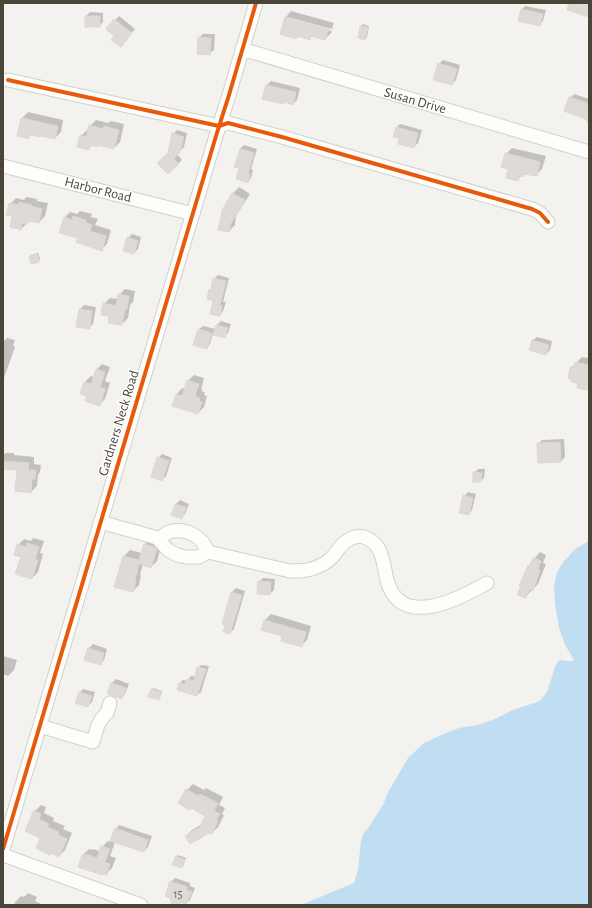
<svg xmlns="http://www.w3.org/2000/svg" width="592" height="908" viewBox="0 0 592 908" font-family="'Alegreya Sans',sans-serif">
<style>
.water{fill:#c0ddf1}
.shadow{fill:#0003}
.building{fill:#dedbd6;stroke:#dcd9d4}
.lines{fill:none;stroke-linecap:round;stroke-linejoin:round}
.minor-casing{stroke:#d2d0cb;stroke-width:15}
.minor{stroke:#fdfdfc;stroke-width:13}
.cycleway-casing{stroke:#fff;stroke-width:6}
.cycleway{stroke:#e8590c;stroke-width:4}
.labels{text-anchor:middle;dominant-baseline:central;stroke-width:3;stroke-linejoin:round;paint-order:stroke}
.number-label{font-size:12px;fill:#706a61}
.street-label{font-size:14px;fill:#4b4439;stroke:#fff}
</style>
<rect width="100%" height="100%" fill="#f4f2ee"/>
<path class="water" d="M589,541V905H301L354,883L358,870L361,840L364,833L369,827L384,803L387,794L408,758L424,743L439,736L459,728L478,725L495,719L513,710L540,701L547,692L555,667L559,660C565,660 569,662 574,660L565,645L559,628L555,604L554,586L557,572L564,561L569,556L575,549Z"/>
<g class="shadow">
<polygon points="525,6 546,10 543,21 540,25 521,10"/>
<polygon points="291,11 334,23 332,29 288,17 288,19 332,31 331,33 325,39 312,36 309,39 298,36 296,38 286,17"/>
<polygon points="90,12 103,13 103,22 99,26 86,16"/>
<polygon points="119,16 135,29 124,42 107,29"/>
<polygon points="363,24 369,26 367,37 365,39 359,38 361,26"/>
<polygon points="203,34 215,34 214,50 210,53 199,38"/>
<polygon points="443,60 460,65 456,80 452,84 439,64"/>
<polygon points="271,81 300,88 297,100 293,104 285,101 283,103 264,98 267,85"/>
<polygon points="574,94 589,99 589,121 570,98"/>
<polygon points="28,112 63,120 61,132 55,138 32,134 28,137 22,118"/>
<polygon points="96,120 108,123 111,121 124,124 120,142 114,148 98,144 97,146 92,145 88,149 81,136 87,130 89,130 90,126"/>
<polygon points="400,124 422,130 418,143 414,147 397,127"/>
<polygon points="177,130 187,133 184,147 177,154 182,160 168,173 169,154 173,134"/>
<polygon points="244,145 257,149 251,169 253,170 251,178 248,181 240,168 240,149"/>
<polygon points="512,148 546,156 542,169 536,175 526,173 523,176 521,176 518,180 510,168 506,154"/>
<polygon points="239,187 250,194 236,216 235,225 229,231 223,211 233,193"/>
<polygon points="26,197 37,199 37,201 48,203 45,216 39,222 30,220 21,229 13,216 10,204 16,198 24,200"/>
<polygon points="80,211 92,214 91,217 98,219 95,225 111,230 107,244 101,250 79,238 64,218 70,212 77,214"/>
<polygon points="132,234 141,237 138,249 134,253 128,238"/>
<polygon points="38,253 40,259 39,261 30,257 31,255"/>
<polygon points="218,275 229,278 223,302 226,302 223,311 220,315 210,290 212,288 214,279"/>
<polygon points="125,289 135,291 133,302 130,305 128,318 122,324 111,315 104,304 110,298 118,299 119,295"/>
<polygon points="84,305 96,307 93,324 89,328 77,326 80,309"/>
<polygon points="221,321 231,324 228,333 224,337 213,334 210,344 207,348 199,329 203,326 216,329 217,325"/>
<polygon points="537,337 552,341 550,350 546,354 533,340"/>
<polygon points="7,338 15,340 13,346 15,347 4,378 3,379 3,342"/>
<polygon points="582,357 589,358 589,386 587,389 579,383 571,368"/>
<polygon points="102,364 110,367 105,381 110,383 105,399 99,405 85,382 91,376 94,377 96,370"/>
<polygon points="194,375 204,378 201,390 203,390 202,392 205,392 204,395 207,396 204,407 198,413 177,394 182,388 185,389 188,381"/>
<polygon points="564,439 565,457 561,461 538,444 542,440"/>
<polygon points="6,453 14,453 14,455 34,457 34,464 41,465 40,472 38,475 37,486 31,492 18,469 3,468 3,455"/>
<polygon points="162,454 172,458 166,476 162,480 158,458"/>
<polygon points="478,469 485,469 484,478 480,481 474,473"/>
<polygon points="468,492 476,494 472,510 469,514 464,496"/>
<polygon points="180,500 189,504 185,514 181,517 172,514 176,504"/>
<polygon points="33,538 44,541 40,553 43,554 38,572 32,578 22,556 18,545 24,539 31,541"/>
<polygon points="151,538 162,543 157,561 151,567 143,564 140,575 141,575 139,585 133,591 116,586 124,556 130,550 142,553 145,544"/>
<polygon points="540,552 546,555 543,563 546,564 538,584 525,597 529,565"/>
<polygon points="263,578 275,579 274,590 270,594 259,582"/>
<polygon points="236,588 245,591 234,629 230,633 226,624 223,623 232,592"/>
<polygon points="271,614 311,626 307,640 301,646 283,636 262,630 265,620"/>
<polygon points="93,644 107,649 104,660 100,664 86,660 89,648"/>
<polygon points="3,656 17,660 14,670 8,676 3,674"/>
<polygon points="201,665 209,666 201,692 197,695 178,690 180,683 183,680 187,681 191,676 196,677 198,668"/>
<polygon points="116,679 129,684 125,694 121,698 108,693 112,683"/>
<polygon points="153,688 162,691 160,698 158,699 152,690"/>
<polygon points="83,689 95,692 92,702 88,706 80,692"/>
<polygon points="193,784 204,790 206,788 223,797 219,805 225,808 222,814 224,815 218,827 212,833 209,832 186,836 192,830 202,824 207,815 187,790"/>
<polygon points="41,805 46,807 44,813 54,818 53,821 65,826 63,829 72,833 65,850 59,856 41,837 35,811"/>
<polygon points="119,825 152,836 148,847 144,851 115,842 110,856 116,858 112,868 106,874 83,855 89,849 92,850 93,849 101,852 102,847 108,841 111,842 116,829"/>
<polygon points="178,855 186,858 183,866 182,867 177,857"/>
<polygon points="175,878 190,883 190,886 195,888 190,900 186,903 171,882"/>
<polygon points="28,893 37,897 35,901 41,904 40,905 14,905 15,902 21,896 24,897"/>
</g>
<g class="building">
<polygon points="569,3 589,3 589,17 567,10"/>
<polygon points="521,9 543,14 540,26 518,21"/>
<rect x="85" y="16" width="15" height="11"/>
<polygon points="285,17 329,29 325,40 311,36 310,40 297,36 296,39 280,34"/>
<polygon points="114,19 132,33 121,47 111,40 114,36 106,29"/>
<polygon points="360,26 368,27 365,40 358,38"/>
<polygon points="198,37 211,38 210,55 197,54"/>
<polygon points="438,63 457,69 452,85 433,80"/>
<polygon points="266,85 296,92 293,105 284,102 283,104 262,99"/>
<polygon points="569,97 587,103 587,105 589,106 589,122 583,118 564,111"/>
<polygon points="21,118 58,126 55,139 40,136 40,137 30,135 29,139 17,136"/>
<polygon points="89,125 103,129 104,126 119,130 114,149 97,145 97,147 90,145 89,150 77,147 80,135 86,137"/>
<polygon points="396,127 418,133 414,148 398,144 399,138 393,137"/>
<polygon points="172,133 184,137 180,152 174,159 179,164 168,174 157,163 168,153"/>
<polygon points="240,149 254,153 248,173 250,174 248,183 236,179 239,168 234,167"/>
<polygon points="505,153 540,162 537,176 524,174 523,177 519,176 518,181 506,178 508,169 501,167"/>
<polygon points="232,193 245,200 231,223 229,232 218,230 222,212 221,212"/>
<polygon points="19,202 32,205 31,206 42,209 39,223 28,221 28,224 22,223 21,230 10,227 12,216 6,215 9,203 19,205"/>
<polygon points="73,216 86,220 86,223 92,225 90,231 106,236 102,251 76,242 78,238 59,233 64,217 72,220"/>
<polygon points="127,237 138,241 134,254 123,251"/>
<polygon points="37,254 39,262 31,264 29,257"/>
<polygon points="213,278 226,281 220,305 222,306 220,316 210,314 213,301 207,299 209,289 211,290"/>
<polygon points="118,294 129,296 127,309 125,309 122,325 108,323 109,316 101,315 103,303 116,306"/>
<polygon points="79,309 92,311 90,329 76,327"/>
<polygon points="216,325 228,328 225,338 213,335"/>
<polygon points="198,329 212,333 207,349 193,345"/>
<polygon points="532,340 549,345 546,355 529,350"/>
<polygon points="575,362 589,365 589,387 588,387 587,390 577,388 578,383 571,382 572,379 568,379 570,367 574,368"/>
<polygon points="96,369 105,372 100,387 105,389 100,406 85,401 87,396 80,394 84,382 91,384"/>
<polygon points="187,380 199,384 195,396 197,396 197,398 200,398 199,401 202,402 198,414 172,406 176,394 182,396"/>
<polygon points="560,442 561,462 538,463 537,443"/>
<polygon points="157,457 169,461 162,481 151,477"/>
<polygon points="3,461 29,463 28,470 36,470 35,479 32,479 31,493 15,491 17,470 3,469"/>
<polygon points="473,472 482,473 481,482 473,482"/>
<polygon points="463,495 473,498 469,515 459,513"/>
<polygon points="175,504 186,507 182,519 171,515"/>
<polygon points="27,543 39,547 35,559 38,560 32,579 15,574 21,557 14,555 17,544 26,547"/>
<polygon points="144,544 154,547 157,549 151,568 139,564 135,580 136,581 133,592 114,587 123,556 139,560"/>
<polygon points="533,558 541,561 538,569 540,570 533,591 529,589 526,598 517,595 521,586 519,586 528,565 530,566"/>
<polygon points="258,581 271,582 270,595 257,594"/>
<polygon points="231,592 242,595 230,634 223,632 225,625 222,624"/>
<polygon points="264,620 306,632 302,647 281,641 282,636 261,630"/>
<polygon points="88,648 104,653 101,665 84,660"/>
<polygon points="197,667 206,669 197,696 177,690 179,683 185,684 187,679 194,681"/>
<polygon points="111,683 126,688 122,699 107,694"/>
<polygon points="151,689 161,692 159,700 148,697"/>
<polygon points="79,692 92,696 88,707 75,703"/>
<polygon points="186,789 198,796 200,794 218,803 214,811 220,814 216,820 218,821 212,834 209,833 190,844 185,836 200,827 205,816 191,808 190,810 178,803"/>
<polygon points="34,810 41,814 39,819 49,824 47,827 59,832 58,835 67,839 59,857 51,853 50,855 36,848 40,838 25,831"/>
<polygon points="115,828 148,840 144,852 110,841"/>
<polygon points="101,846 110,849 105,862 110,864 107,875 102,874 102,875 78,867 82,855 86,856 86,854 97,858"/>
<polygon points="176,856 185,860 182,868 172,865"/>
<polygon points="170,881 187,887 186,890 192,892 186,905 181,902 177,905 172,904 170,898 165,896"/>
</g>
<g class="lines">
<g class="minor-casing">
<g id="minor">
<polyline points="242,49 589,152"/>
<polyline points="8,80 219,126 228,123 282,137 532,209 540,213 548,222"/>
<polyline points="3,166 193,214"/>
<polyline points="100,522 158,538 158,539"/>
<path d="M208,552C203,537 186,527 169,532C166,533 162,537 158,539L168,550L177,555L186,557H199L208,552L290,571C300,571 309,571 317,567C322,565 327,562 330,559C334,556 337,551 340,547C345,541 355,534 364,537C383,543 383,563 387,580C400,630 459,599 487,583"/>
<polyline points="40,726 93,742 98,725 102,718 107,713 110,703"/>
<polyline points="3,849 216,136 229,95 256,3"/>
<polyline points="3,855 141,905"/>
</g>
</g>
<use href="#minor" class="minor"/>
<g class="cycleway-casing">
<g id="cycleway">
<polyline points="8,80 219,126 228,123 282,137 532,209 540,213 548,222"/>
<polyline points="3,849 216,136 229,95 256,3"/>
</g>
</g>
<use href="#cycleway" class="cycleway"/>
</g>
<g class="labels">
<g class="number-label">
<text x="178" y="894">15</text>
</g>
<g class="street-label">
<text transform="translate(415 101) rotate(16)">Susan Drive</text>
<text transform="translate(98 190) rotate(14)">Harbor Road</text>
<text transform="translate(119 423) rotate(-73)">Gardners Neck Road</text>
</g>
</g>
<rect width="592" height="908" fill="none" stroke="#4b4439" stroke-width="8"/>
</svg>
